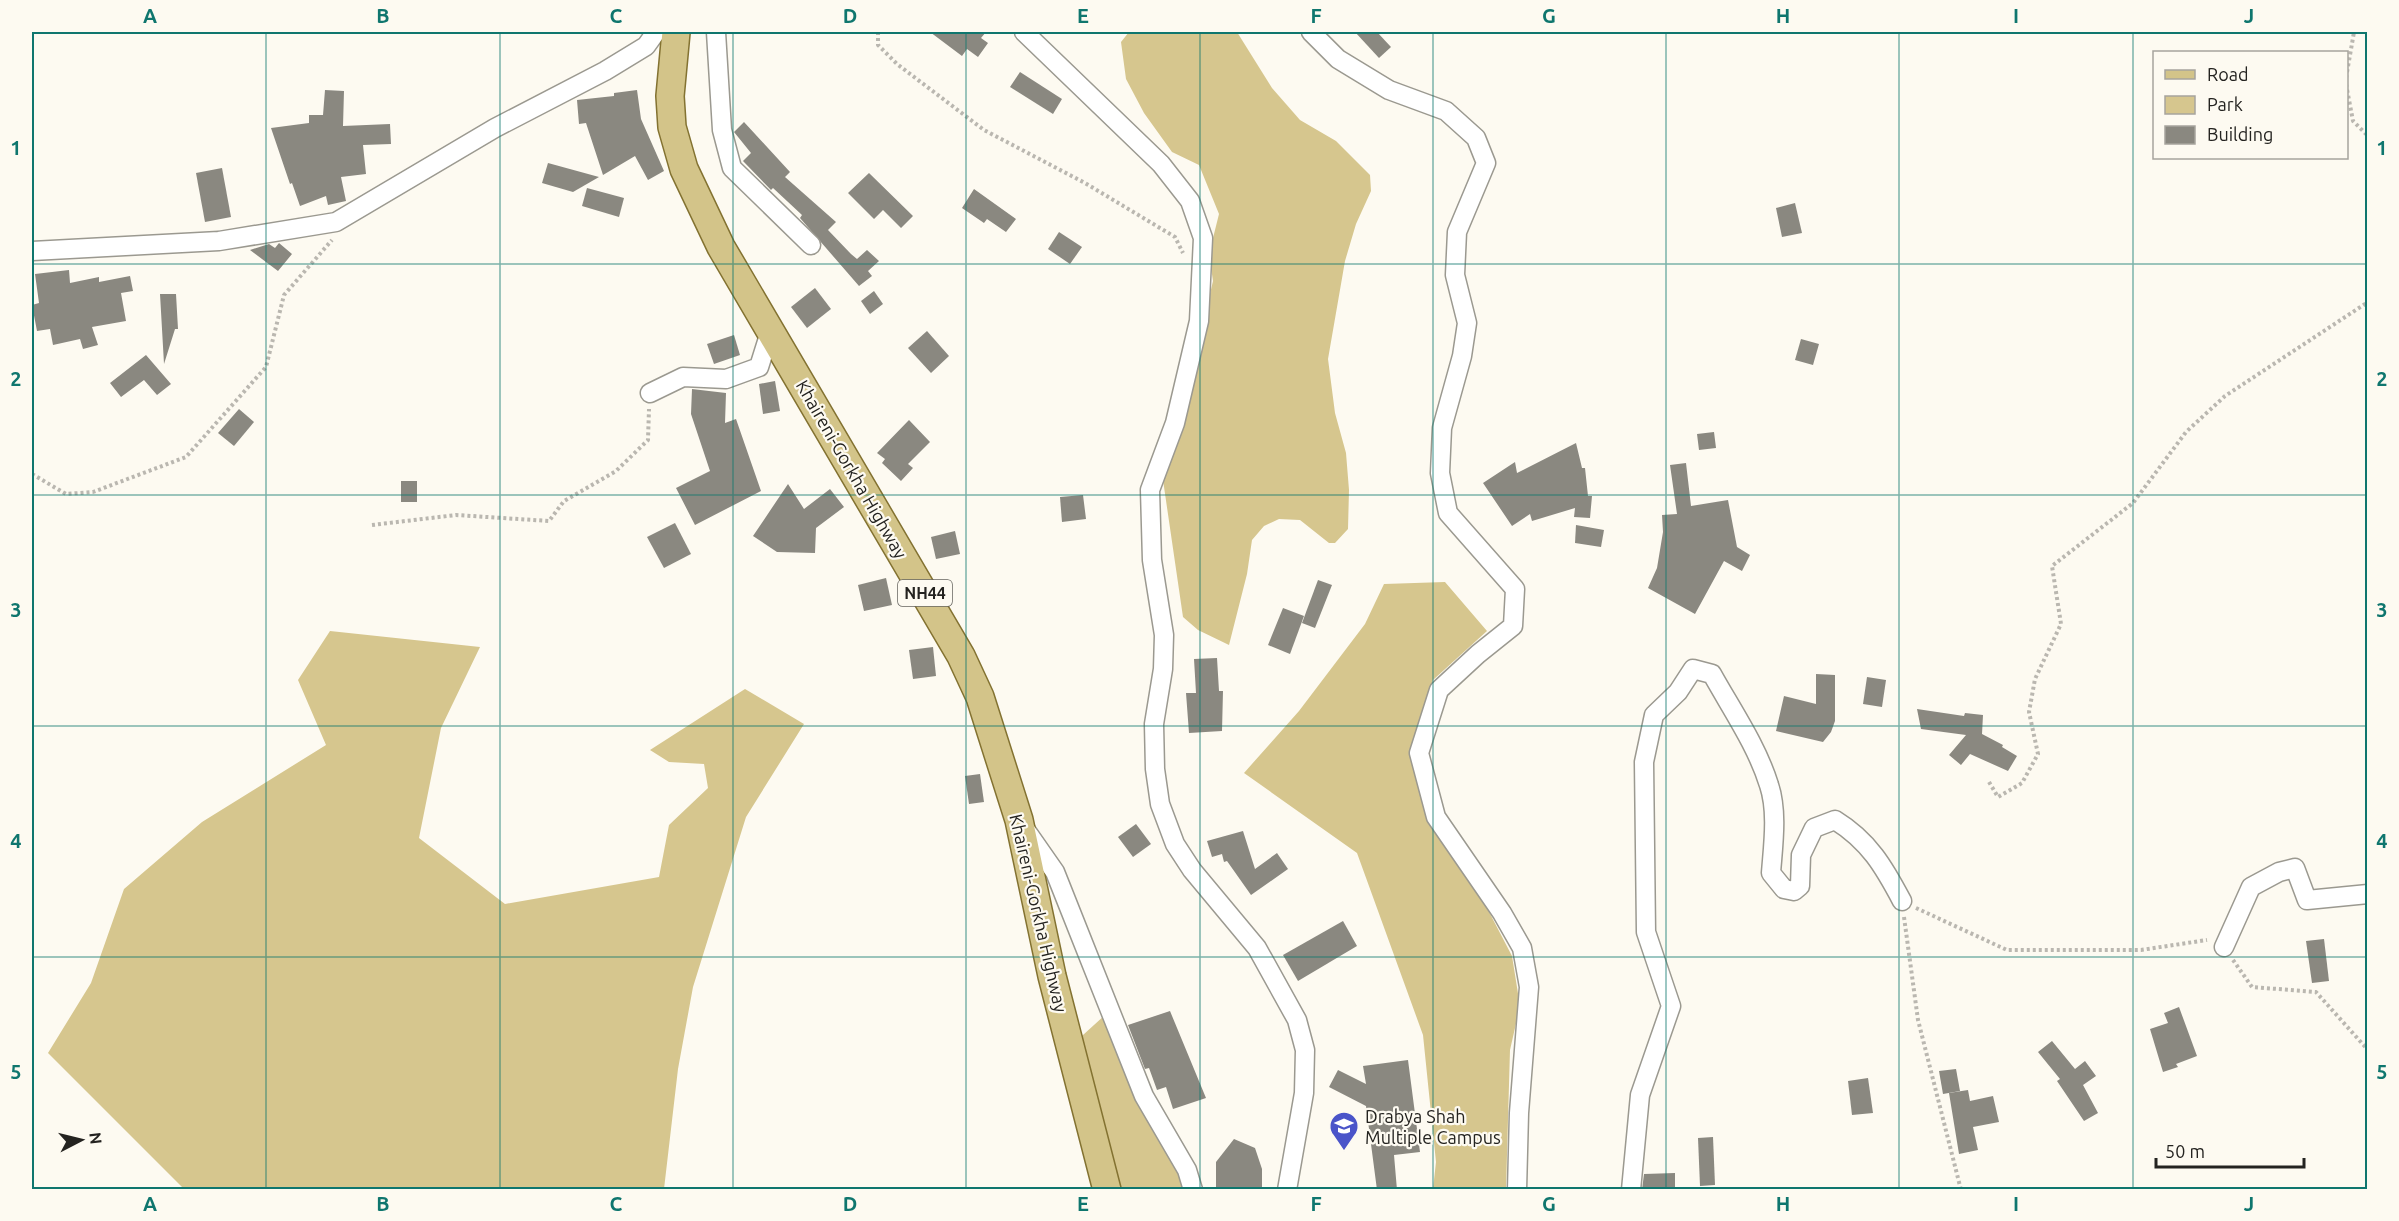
<svg xmlns="http://www.w3.org/2000/svg" width="2399" height="1221" viewBox="0 0 2399 1221" font-family="Ubuntu,sans-serif">
<style>
.green{fill:#d6c68e}
.building{fill:#8a8880}
.lines{fill:none;stroke-linecap:round;stroke-linejoin:round}
.minor-casing{stroke:#9b9990;stroke-width:21}
.primary-casing{stroke:#837231;stroke-width:30}
.path{stroke:#bab7b0;stroke-width:4;stroke-dasharray:3 3;stroke-linecap:butt}
.minor{stroke:#fff;stroke-width:18}
.primary{stroke:#d3c489;stroke-width:27}
.grid{fill:none;stroke:#0f766e;stroke-width:1.5;stroke-opacity:0.55}
.labels{text-anchor:middle;dominant-baseline:central;stroke-width:4.5;stroke-linejoin:round;paint-order:stroke}
.shield{fill:#fdfaf1;stroke:#65645f;stroke-width:1.5}
.shield-label{font-size:16px;font-weight:bold;fill:#242320}
.street-label{font-size:18px;fill:#242320;stroke:#fdfaf1}
.poi-label{font-size:18px;fill:#242320;stroke:#fdfaf1;text-anchor:start}
.neatline{fill:none;stroke:#0f766e;stroke-width:2}
.grid-label{font-size:20px;text-anchor:middle;font-weight:bold;fill:#0f766e}
</style>
<rect width="100%" height="100%" fill="#fdfaf1"/>
<g class="green">
<polygon points="1129,32 1237,32 1272,88 1300,120 1336,141 1370,175 1371,191 1356,224 1345,261 1328,359 1335,413 1346,453 1349,490 1348,529 1335,543 1329,543 1300,520 1279,519 1264,526 1252,540 1247,574 1229,645 1198,630 1183,617 1163,480 1179,425 1213,281 1209,254 1219,214 1199,165 1172,152 1144,113 1126,79 1121,42"/>
<polygon points="1445,582 1487,631 1433,680 1417,732 1425,789 1512,956 1520,1006 1510,1050 1506,1189 1433,1189 1436,1162 1423,1035 1357,853 1244,773 1299,711 1365,624 1384,584"/>
<polygon points="330,631 480,647 441,728 419,838 505,904 659,877 669,825 708,788 704,764 669,762 650,750 745,689 804,724 746,817 693,987 678,1069 664,1189 184,1189 48,1053 91,983 124,889 202,822 326,745 298,680"/>
<polygon points="1105,1015 1138,1105 1180,1172 1185,1189 1118,1189 1072,1045"/>
</g>
<g class="building">
<polygon points="930,32 986,32 981,38 988,43 978,57 967,49 962,56"/>
<polygon points="1355,32 1377,32 1391,47 1379,58"/>
<polygon points="1020,72 1062,99 1053,114 1010,87"/>
<polygon points="325,90 344,91 343,126 390,124 391,144 363,145 366,174 341,177 346,201 328,205 326,196 300,206 292,183 290,184 271,128 309,123 309,115 323,115"/>
<polygon points="637,90 641,119 664,171 648,180 635,156 603,175 586,123 579,124 577,100 614,96 614,93"/>
<polygon points="744,122 790,172 785,177 836,222 828,230 851,254 857,259 867,250 879,261 868,271 872,276 859,286 800,218 802,215 773,188 771,190 743,161 751,153 734,132"/>
<polygon points="548,163 599,177 573,192 542,183"/>
<polygon points="222,168 231,217 205,222 196,173"/>
<polygon points="869,173 913,216 901,228 883,210 874,219 848,193"/>
<polygon points="587,188 624,198 619,217 582,206"/>
<polygon points="974,189 1016,219 1006,232 987,219 984,223 962,208"/>
<polygon points="1795,203 1802,233 1782,237 1776,208"/>
<polygon points="1059,232 1082,247 1070,264 1048,249"/>
<polygon points="279,243 292,254 278,271 250,250 269,244 275,248"/>
<polygon points="69,270 70,283 99,277 99,282 130,276 133,291 121,293 126,321 92,327 98,345 83,349 80,339 53,345 50,329 37,331 32,305 39,303 35,274"/>
<polygon points="815,288 831,309 807,328 791,307"/>
<polygon points="874,291 883,304 870,314 861,301"/>
<polygon points="160,294 176,294 178,329 175,329 164,364"/>
<polygon points="927,331 949,356 931,373 908,348"/>
<polygon points="734,335 740,355 714,364 707,344"/>
<polygon points="1801,339 1819,344 1813,365 1795,360"/>
<polygon points="146,355 171,384 157,395 144,380 121,397 110,383"/>
<polygon points="775,381 780,411 763,414 759,384"/>
<polygon points="692,389 726,393 725,423 736,419 761,491 695,525 676,488 710,471 691,414"/>
<polygon points="239,409 254,422 234,446 218,433"/>
<polygon points="909,420 930,442 908,464 913,468 901,481 882,463 885,459 877,453"/>
<polygon points="1714,432 1716,448 1699,450 1697,434"/>
<polygon points="1576,443 1582,468 1585,468 1588,496 1592,496 1590,518 1574,517 1575,508 1532,521 1530,514 1512,526 1483,483 1515,462 1517,473"/>
<polygon points="1686,463 1691,506 1728,500 1737,547 1750,555 1742,571 1724,561 1695,614 1648,588 1657,568 1663,532 1662,515 1677,514 1670,465"/>
<rect x="401" y="481" width="16" height="21"/>
<polygon points="788,484 804,509 830,489 844,507 816,528 815,553 777,552 753,536"/>
<polygon points="1083,495 1086,519 1062,522 1060,497"/>
<polygon points="675,523 691,554 664,568 647,537"/>
<polygon points="1576,525 1604,530 1601,547 1575,543"/>
<polygon points="955,531 960,554 936,559 931,537"/>
<polygon points="886,578 892,605 864,611 858,585"/>
<polygon points="1318,580 1332,585 1315,628 1302,623"/>
<polygon points="1283,608 1304,616 1290,654 1268,645"/>
<polygon points="933,647 936,676 913,679 909,650"/>
<polygon points="1217,658 1219,691 1223,691 1222,731 1189,733 1186,693 1196,693 1194,659"/>
<polygon points="1816,674 1835,675 1835,721 1831,732 1823,742 1776,731 1784,696 1816,704"/>
<polygon points="1867,677 1886,680 1882,707 1863,704"/>
<polygon points="1917,709 1964,716 1965,713 1983,715 1982,734 2003,745 2002,747 2017,756 2008,771 1970,754 1961,765 1949,755 1966,735 1921,729"/>
<polygon points="980,774 984,802 969,804 965,776"/>
<polygon points="1136,824 1151,844 1133,857 1118,837"/>
<polygon points="1243,831 1255,869 1277,853 1288,869 1251,895 1227,861 1224,862 1222,854 1212,857 1207,841"/>
<polygon points="1343,921 1357,946 1298,981 1283,955"/>
<polygon points="2324,939 2329,981 2312,983 2306,941"/>
<polygon points="2179,1007 2197,1056 2176,1064 2178,1067 2163,1072 2150,1029 2168,1023 2164,1013"/>
<polygon points="1170,1011 1206,1098 1173,1109 1166,1087 1157,1090 1149,1068 1145,1069 1128,1025"/>
<polygon points="2052,1041 2075,1069 2085,1061 2096,1076 2083,1085 2098,1113 2084,1121 2057,1081 2060,1079 2038,1052"/>
<polygon points="1408,1060 1420,1152 1394,1155 1397,1190 1377,1190 1366,1106 1329,1087 1338,1070 1366,1084 1363,1066"/>
<polygon points="1956,1069 1960,1091 1943,1094 1939,1071"/>
<polygon points="1868,1078 1873,1113 1852,1115 1848,1081"/>
<polygon points="1968,1090 1970,1101 1993,1096 1999,1122 1973,1127 1978,1150 1959,1154 1949,1093"/>
<polygon points="1713,1137 1715,1185 1700,1186 1698,1138"/>
<polygon points="1234,1139 1255,1148 1262,1169 1262,1190 1216,1190 1216,1162"/>
<polygon points="1675,1173 1675,1190 1642,1190 1644,1174"/>
</g>
<g class="lines">
<g class="minor-casing">
<g id="minor">
<polyline points="716,32 722,130 732,168 811,245"/>
<polyline points="1024,32 1161,164 1190,201 1203,238 1199,321 1175,423 1150,490 1152,560 1164,635 1163,669 1154,724 1155,769 1160,804 1175,844 1192,870 1257,948 1297,1020 1305,1050 1304,1093 1287,1190"/>
<polyline points="1311,32 1338,59 1389,90 1446,111 1476,138 1486,163 1457,232 1455,275 1467,323 1462,356 1442,428 1440,473 1448,513 1515,589 1513,626 1478,654 1439,690 1419,753 1436,817 1502,913 1522,948 1529,987 1519,1113 1517,1190"/>
<polyline points="32,251 219,241 336,222 495,128 605,71 646,46 656,32"/>
<polyline points="650,393 683,377 726,379 759,367 770,332"/>
<polyline points="1025,829 1055,872 1144,1096 1187,1170 1193,1190"/>
<polyline points="2224,947 2251,887 2279,872 2295,868 2307,900 2368,894"/>
<path d="M1631,1190L1640,1095L1671,1006L1646,932L1644,762L1654,715L1678,692L1693,669L1712,674C1732,710 1757,746 1769,785C1778,812 1773,846 1771,873L1784,889L1794,891L1800,886L1801,855L1814,828L1835,820C1869,841 1884,867 1902,901"/>
</g>
</g>
<g class="primary-casing">
<polyline id="primary" points="676,32 670,96 672,127 684,169 721,247 961,656 980,697 1019,820 1052,976 1107,1190"/>
</g>
<g class="path">
<polyline points="878,32 878,45 897,64 984,130 1085,183 1175,237 1183,253"/>
<polyline points="2346,78 2354,32"/>
<polyline points="2346,84 2353,121 2368,136"/>
<polyline points="32,474 66,494 93,492 186,457 266,367 284,295 332,240"/>
<polyline points="372,525 456,515 549,521 564,501 616,471 648,440 649,409"/>
<polyline points="1989,782 1998,797 2022,783 2038,754 2029,712 2035,679 2061,624 2052,566 2133,503 2186,432 2225,396 2368,302"/>
<polyline points="1916,908 2007,950 2141,950 2207,940"/>
<polyline points="1904,917 1918,1020 1961,1190"/>
<polyline points="2233,960 2252,987 2316,992 2368,1050"/>
</g>
<use href="#minor" class="minor"/>
<use href="#primary" class="primary"/>
</g>
<path class="grid" d="M266,32V1190M500,32V1190M733,32V1190M966,32V1190M1200,32V1190M1433,32V1190M1666,32V1190M1899,32V1190M2133,32V1190M32,264H2368M32,495H2368M32,726H2368M32,957H2368"/>
<defs>
<g id="school-pin" transform="scale(1.5)"><path d="M0 17L-7.5 6A9.5 9.5 0 1 1 7.5 6Z" fill="#4a54c9" stroke="#fdfaf1"/><path d="M0-5L7-2L0 1L-7-2ZM-4 1L0 2.5L4 1V4Q0 6-4 4Z" fill="#fff"/></g>
</defs>
<g fill-rule="evenodd">
<use href="#school-pin" x="1344" y="1126"/>
</g>
<g class="labels">
<rect class="shield" x="898" y="580" width="54" height="26" rx="4.5"/>
<g class="shield-label">
<text x="925" y="593">NH44</text>
</g>
<g class="street-label">
<text transform="translate(852 469) rotate(60)">Khaireni-Gorkha Highway</text>
<text transform="translate(1039 913) rotate(77)">Khaireni-Gorkha Highway</text>
</g>
<g class="poi-label">
<text x="1365" y="1116">Drabya Shah<tspan x="1365" dy="21">Multiple Campus</tspan></text>
</g>
</g>
<rect width="2399" height="1221" fill="none" stroke="#fdfaf1" stroke-width="66"/>
<rect x="2153" y="51" width="195" height="108" fill="#fdfaf1" stroke="#a6a49d" stroke-width="1.5"/>
<rect x="2165" y="70" width="30" height="9" fill="#d3c489" stroke="#a6a49d" stroke-width="1.5"/>
<text x="2207" y="81" font-size="18" fill="#242320">Road</text>
<rect x="2165" y="96" width="30" height="18" fill="#d6c68e" stroke="#a6a49d" stroke-width="1.5"/>
<text x="2207" y="111" font-size="18" fill="#242320">Park</text>
<rect x="2165" y="126" width="30" height="18" fill="#8a8880" stroke="#a6a49d" stroke-width="1.5"/>
<text x="2207" y="141" font-size="18" fill="#242320">Building</text>
<g transform="translate(81 1140) rotate(83)" stroke="#fdfaf1" stroke-width="4.5" paint-order="stroke">
<path d="M0-4.5L10 22L0 15L-10 22Z" fill="#242320"/>
<text y="-9" font-size="16" font-weight="bold" text-anchor="middle" fill="#242320">N</text>
</g>
<path d="M2156 1158v9h148v-9" fill="none" stroke="#242320" stroke-width="3"/>
<text x="2165" y="1158" font-size="18" fill="#242320" stroke="#fdfaf1" stroke-width="4.5" paint-order="stroke">50 m</text>
<rect x="33" y="33" width="2333" height="1155" class="neatline"/>
<g class="grid-label">
<text x="150" y="23">A</text>
<text x="383" y="23">B</text>
<text x="616" y="23">C</text>
<text x="850" y="23">D</text>
<text x="1083" y="23">E</text>
<text x="1316" y="23">F</text>
<text x="1549" y="23">G</text>
<text x="1783" y="23">H</text>
<text x="2016" y="23">I</text>
<text x="2249" y="23">J</text>
<text x="16" y="155">1</text>
<text x="2382" y="155">1</text>
<text x="16" y="386">2</text>
<text x="2382" y="386">2</text>
<text x="16" y="617">3</text>
<text x="2382" y="617">3</text>
<text x="16" y="848">4</text>
<text x="2382" y="848">4</text>
<text x="16" y="1079">5</text>
<text x="2382" y="1079">5</text>
<text x="150" y="1211">A</text>
<text x="383" y="1211">B</text>
<text x="616" y="1211">C</text>
<text x="850" y="1211">D</text>
<text x="1083" y="1211">E</text>
<text x="1316" y="1211">F</text>
<text x="1549" y="1211">G</text>
<text x="1783" y="1211">H</text>
<text x="2016" y="1211">I</text>
<text x="2249" y="1211">J</text>
</g>
</svg>
